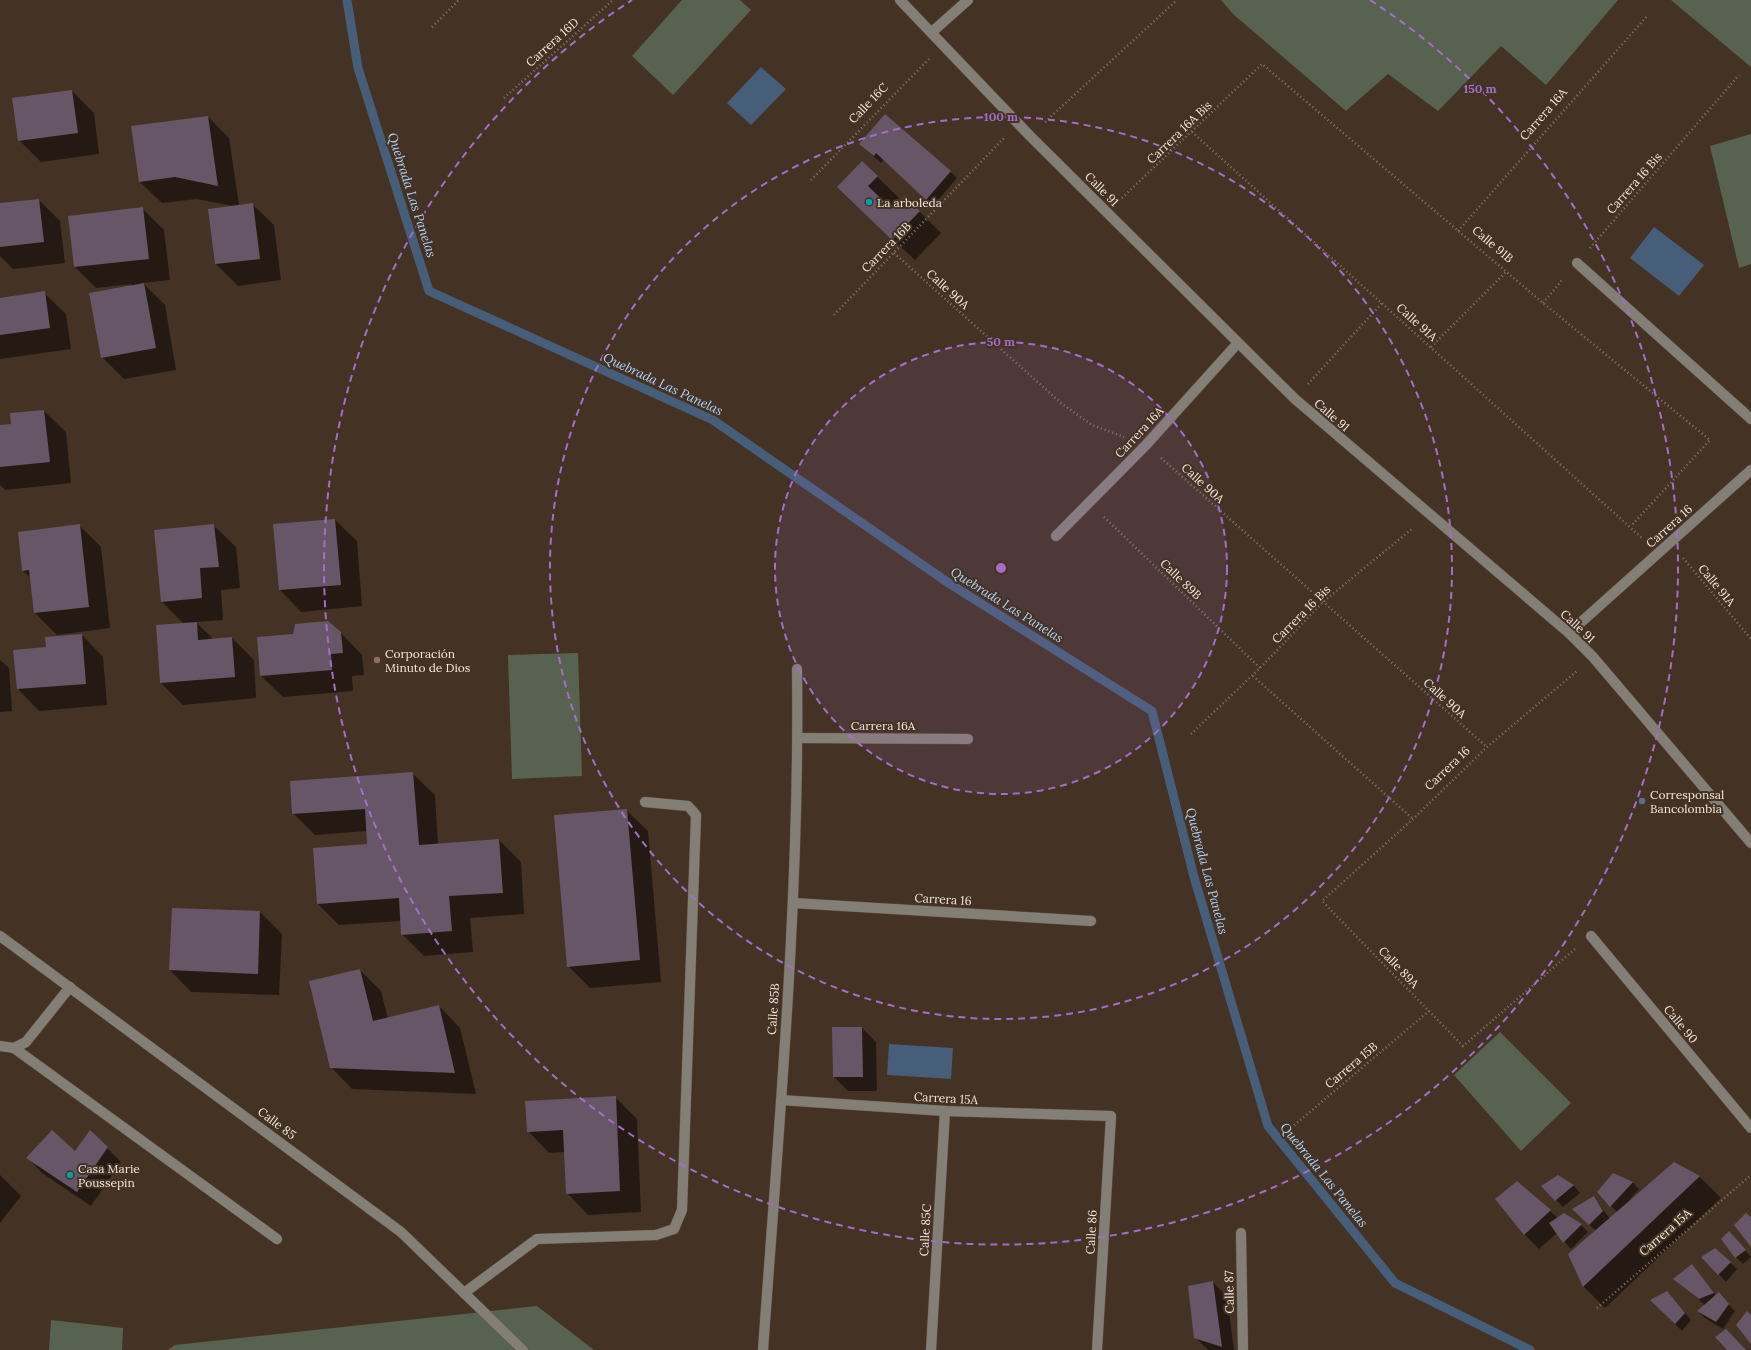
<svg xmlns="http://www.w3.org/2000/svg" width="1751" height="1350" viewBox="0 0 1751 1350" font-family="Lora,serif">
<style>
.green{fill:#576350}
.water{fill:#465e79}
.shadow{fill:#0007}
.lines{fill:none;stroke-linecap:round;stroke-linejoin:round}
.stream{stroke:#465e79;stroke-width:9}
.building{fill:#665668}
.minor-casing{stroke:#604f42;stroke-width:11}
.path{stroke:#87776b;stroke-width:2.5;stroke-dasharray:1 3;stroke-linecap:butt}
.minor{stroke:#847f76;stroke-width:10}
.ring{fill:none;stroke:#a56dca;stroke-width:2;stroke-dasharray:7 5}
.culture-dot{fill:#0f9aa8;stroke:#443224;stroke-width:1.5}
.education-dot{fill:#8d6e63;stroke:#443224;stroke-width:1.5}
.service-dot{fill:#5c6f8a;stroke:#443224;stroke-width:1.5}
.labels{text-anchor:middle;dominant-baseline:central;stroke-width:4;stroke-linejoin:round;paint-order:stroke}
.street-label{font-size:12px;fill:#f2e7de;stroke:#443224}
.poi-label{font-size:12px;fill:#f2e7de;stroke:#443224;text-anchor:start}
.water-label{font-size:13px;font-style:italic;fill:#b1d4fb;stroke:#443224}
.centre{fill:#a56dca;stroke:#443224;stroke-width:2}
.ring-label{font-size:12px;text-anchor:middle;font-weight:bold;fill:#a56dca;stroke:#443224;stroke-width:4;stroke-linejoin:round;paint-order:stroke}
</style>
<rect width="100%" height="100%" fill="#443224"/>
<g class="green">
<polygon points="682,0 740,0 751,10 673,95 632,56"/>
<polygon points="1221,0 1618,0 1546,85 1501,46 1438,111 1388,74 1346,111 1233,14"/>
<polygon points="1671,0 1751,0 1751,67"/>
<polygon points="1751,134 1751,264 1739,268 1710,146"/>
<polygon points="578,653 582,776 512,779 508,655"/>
<polygon points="1500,1032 1571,1103 1521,1151 1454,1075"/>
<polygon points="537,1306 594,1350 168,1350 175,1345"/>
<polygon points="51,1320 123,1328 122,1350 49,1350"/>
</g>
<g class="water">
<polygon points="761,67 786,89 751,125 727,103"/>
<polygon points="1654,227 1704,265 1679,296 1630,258"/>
<polygon points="889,1044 953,1048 951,1079 887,1075"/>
</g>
<g class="shadow">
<polygon points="72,91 94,113 99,154 41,162 19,140"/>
<polygon points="208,117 229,138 239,205 252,204 274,225 281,280 238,286 216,264 209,209 233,206 197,199 162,203 140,182"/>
<polygon points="868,151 950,171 957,178 933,206 884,159 881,163"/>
<polygon points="862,162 899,198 889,208 892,210 905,197 941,233 915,260 860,209"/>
<polygon points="39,200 60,221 65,263 13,269 0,256 0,204"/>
<polygon points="142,208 164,230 170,280 143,283 165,305 176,370 124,379 102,357 132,284 96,288 75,267"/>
<polygon points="44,293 66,314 71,349 0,359 0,299"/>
<polygon points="44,411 66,432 71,483 5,490 0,485 0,426 13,425 11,414"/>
<polygon points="335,520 357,541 362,606 301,612 280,590 274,525"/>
<polygon points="79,525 101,547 110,628 57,635 35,613 31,578 23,571"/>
<polygon points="214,526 236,547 240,588 221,590 223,620 196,622 214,640 232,638 254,660 256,698 183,705 161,683 157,626 184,624 162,602 155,531"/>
<polygon points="341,633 362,655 364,675 352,676 353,691 283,697 261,676"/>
<polygon points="82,635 103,657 107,705 39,711 18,689 15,651 47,648"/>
<polygon points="0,660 9,668 12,711 0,712"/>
<polygon points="413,774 435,795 438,845 499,840 521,862 524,914 470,918 473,952 424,956 402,934 401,921 339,925 318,904 368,845 367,831 315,835 293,813"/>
<polygon points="626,810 648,831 661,982 590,988 568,966"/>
<polygon points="173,909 260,912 282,934 279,995 191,992 170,970"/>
<polygon points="360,970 381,991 388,1019 439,1006 460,1028 476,1094 352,1089 331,1067"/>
<polygon points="833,1028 862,1028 876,1042 877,1091 848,1091 834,1077"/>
<polygon points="616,1098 637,1119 641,1212 588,1215 567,1193 565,1152 549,1153 528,1131"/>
<polygon points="107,1148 121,1162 91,1206 42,1173 28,1158"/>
<polygon points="1674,1163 1700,1177 1721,1198 1605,1308 1584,1287 1569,1254 1596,1231 1580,1216 1594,1197 1610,1219 1617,1212 1611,1206 1614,1174 1633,1183 1639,1189 1630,1199 1631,1200"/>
<polygon points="0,1175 21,1196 0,1223"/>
<polygon points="1558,1176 1574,1186 1580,1193 1563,1207 1543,1186"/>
<polygon points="1517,1182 1558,1218 1564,1214 1581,1225 1588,1232 1571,1249 1557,1233 1539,1249 1525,1235 1496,1199"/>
<polygon points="1736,1240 1751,1257 1743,1264 1736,1257"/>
<polygon points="1703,1257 1730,1262 1737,1269 1726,1282"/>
<polygon points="1692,1265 1716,1296 1725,1301 1735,1311 1723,1329 1705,1318 1698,1311 1705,1305 1675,1279"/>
<polygon points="1213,1282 1227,1297 1234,1350 1208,1350 1195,1337"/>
<polygon points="1667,1292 1691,1320 1682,1331 1652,1301"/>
</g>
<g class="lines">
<polyline class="stream" points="347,0 358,68 429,291 713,420 950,584 1152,711 1194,877 1268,1126 1395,1283 1530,1350"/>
</g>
<g class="building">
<polygon points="72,90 78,133 18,141 12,98"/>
<polygon points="885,114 951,171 926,200 876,153 874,156 859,144"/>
<polygon points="208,116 218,186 175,177 139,182 131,126"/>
<polygon points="862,161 878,176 868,186 892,209 905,196 920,211 892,240 837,187"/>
<polygon points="39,199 44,242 0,247 0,203"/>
<polygon points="253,203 260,259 215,264 208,209"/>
<polygon points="143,207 149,259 74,267 68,216"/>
<polygon points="144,283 156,348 101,358 89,293"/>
<polygon points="45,291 50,328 0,335 0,298"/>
<polygon points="44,410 50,462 0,467 0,425 11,424 10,413"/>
<polygon points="335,519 341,585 279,590 273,524"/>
<polygon points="80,524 89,607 34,613 29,570 22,571 18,532"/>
<polygon points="214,524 219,567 200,568 202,598 161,602 154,530"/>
<polygon points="328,621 341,632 343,653 331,654 332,670 260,676 257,637 293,634 295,624"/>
<polygon points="197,622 198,640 232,637 235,677 160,683 156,625"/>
<polygon points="82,634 86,684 17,689 13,650 46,647 45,637"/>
<polygon points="413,772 419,845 499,839 503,893 449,896 452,931 401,935 399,898 317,904 313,848 367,844 365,809 292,814 290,781"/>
<polygon points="627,809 640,960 567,967 554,815"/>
<polygon points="172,908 260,911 258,974 169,970"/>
<polygon points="360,969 373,1021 439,1005 455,1073 330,1068 309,981"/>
<polygon points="832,1027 862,1027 863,1077 833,1077"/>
<polygon points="616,1096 620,1191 566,1194 563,1130 527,1132 525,1101"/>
<polygon points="52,1130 75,1151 90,1130 108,1147 77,1192 26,1158"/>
<polygon points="1674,1162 1700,1176 1583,1287 1568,1254"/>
<polygon points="1613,1173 1633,1182 1610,1207 1597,1192"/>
<polygon points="1558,1175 1574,1185 1555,1201 1541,1186"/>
<polygon points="1517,1181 1551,1210 1524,1235 1495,1199"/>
<polygon points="1594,1196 1603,1211 1589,1225 1572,1209"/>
<polygon points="1564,1213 1582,1224 1563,1243 1549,1223"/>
<polygon points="1746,1213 1751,1217 1751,1247 1734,1225"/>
<polygon points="1729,1231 1746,1250 1735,1258 1721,1239"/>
<polygon points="1715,1248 1731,1262 1718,1275 1701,1257"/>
<polygon points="1692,1264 1714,1293 1699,1299 1673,1279"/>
<polygon points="1213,1281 1222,1347 1194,1338 1188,1286"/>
<polygon points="1667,1291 1685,1313 1675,1324 1650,1300"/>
<polygon points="1719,1292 1729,1304 1716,1322 1697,1311"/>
<polygon points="1747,1311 1751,1315 1751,1344 1736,1325"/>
<polygon points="1726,1329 1746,1350 1727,1350 1715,1337"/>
</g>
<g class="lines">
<g class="minor-casing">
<g id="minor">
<polyline points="900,0 1030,136 1295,399 1569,633 1593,657 1751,843"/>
<polyline points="932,32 968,0"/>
<polyline points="1577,263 1751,419"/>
<polyline points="1056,536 1146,445 1237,344"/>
<polyline points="1569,633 1751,470"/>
<polyline points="798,738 968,739"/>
<polyline points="793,903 1091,921"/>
<polyline points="0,936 401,1232 523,1350"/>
<polyline points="1591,936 1751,1128"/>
<polyline points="0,1046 14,1048 26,1042 70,987"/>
<polyline points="14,1048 277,1239"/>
<polyline points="781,1100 945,1111 1111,1116 1097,1350"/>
<polyline points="1241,1233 1243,1350"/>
<polyline points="464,1293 537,1239 656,1235 674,1229 682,1210 696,815 688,806 645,802"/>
<path d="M763,1350C779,1123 800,896 797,669"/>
<polyline points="931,1350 945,1111"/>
</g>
</g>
<g class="path">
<polyline points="432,27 459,0"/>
<polyline points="504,98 613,0"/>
<polyline points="1045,122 1177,0"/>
<polyline points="1192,132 1643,539"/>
<polyline points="811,180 929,59"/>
<polyline points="1122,198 1262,64 1543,303 1710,440 1631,526"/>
<polyline points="1458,231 1648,15"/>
<polyline points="1590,248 1739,75"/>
<polyline points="894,253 1061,403 1092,425 1124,437"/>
<polyline points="1543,303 1563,279"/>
<polyline points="834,315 1004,138"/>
<polyline points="1431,347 1506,272"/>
<polyline points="1308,384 1382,303"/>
<polyline points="1161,458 1487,747"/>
<polyline points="1104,517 1260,668"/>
<polyline points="1683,558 1751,639"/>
<polyline points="1253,676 1413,819"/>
<polyline points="1191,734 1260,668 1323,602 1413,528"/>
<polyline points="1575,949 1463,1046 1322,901 1413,819 1487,747 1577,671"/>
<polyline points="1285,1133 1429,1011"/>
<polyline points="1597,1308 1751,1175"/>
</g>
<use href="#minor" class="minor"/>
</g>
<circle cx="1001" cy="568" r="226" fill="#a56dca" fill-opacity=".12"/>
<g class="ring">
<circle cx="1001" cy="568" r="226"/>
<circle cx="1001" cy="568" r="451"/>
<path d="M1370 0A677 677 0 1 1 632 0"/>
</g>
<g class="culture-dot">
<circle cx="869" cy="202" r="4"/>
<circle cx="70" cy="1175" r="4"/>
</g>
<circle class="education-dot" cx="377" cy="660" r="4"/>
<circle class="service-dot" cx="1642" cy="801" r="4"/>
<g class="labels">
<g class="street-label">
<text transform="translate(552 42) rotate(-42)">Carrera 16D</text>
<text transform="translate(868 103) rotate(-46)">Calle 16C</text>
<text transform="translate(1543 114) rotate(-49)">Carrera 16A</text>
<text transform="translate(1179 132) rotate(-44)">Carrera 16A Bis</text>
<text transform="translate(1634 183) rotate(-49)">Carrera 16 Bis</text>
<text transform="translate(1102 189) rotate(45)">Calle 91</text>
<text transform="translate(1493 244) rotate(40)">Calle 91B</text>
<text transform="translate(886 247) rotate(-46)">Carrera 16B</text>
<text transform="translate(948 289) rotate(42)">Calle 90A</text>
<text transform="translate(1417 322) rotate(42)">Calle 91A</text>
<text transform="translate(1332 415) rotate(41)">Calle 91</text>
<text transform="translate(1139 432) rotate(-47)">Carrera 16A</text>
<text transform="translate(1203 483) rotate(42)">Calle 90A</text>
<text transform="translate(1669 526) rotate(-42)">Carrera 16</text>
<text transform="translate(1181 579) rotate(44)">Calle 89B</text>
<text transform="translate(1717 585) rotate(50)">Calle 91A</text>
<text transform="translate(1301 614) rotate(-45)">Carrera 16 Bis</text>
<text transform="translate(1578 626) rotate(43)">Calle 91</text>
<text transform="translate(1445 698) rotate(42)">Calle 90A</text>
<text x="883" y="725">Carrera 16A</text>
<text transform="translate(1447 768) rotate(-44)">Carrera 16</text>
<text transform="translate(943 899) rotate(3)">Carrera 16</text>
<text transform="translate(1399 967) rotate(46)">Calle 89A</text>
<text transform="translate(773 1009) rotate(-86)">Calle 85B</text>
<text transform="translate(1681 1024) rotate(50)">Calle 90</text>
<text transform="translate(1351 1065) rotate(-40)">Carrera 15B</text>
<text transform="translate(946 1098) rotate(3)">Carrera 15A</text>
<text transform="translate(277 1123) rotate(37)">Calle 85</text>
<text transform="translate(925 1230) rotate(-87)">Calle 85C</text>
<text transform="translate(1091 1232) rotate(-87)">Calle 86</text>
<text transform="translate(1665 1232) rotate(-41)">Carrera 15A</text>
<text transform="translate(1229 1292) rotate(-91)">Calle 87</text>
</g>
<g class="poi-label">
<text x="877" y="202">La arboleda</text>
<text x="385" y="653">Corporación<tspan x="385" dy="14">Minuto de Dios</tspan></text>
<text x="1650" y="794">Corresponsal<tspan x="1650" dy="14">Bancolombia</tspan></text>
<text x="78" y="1168">Casa Marie<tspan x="78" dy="14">Poussepin</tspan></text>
</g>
<g class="water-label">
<text transform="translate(412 195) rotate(72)">Quebrada Las Panelas</text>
<text transform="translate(663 384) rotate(25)">Quebrada Las Panelas</text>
<text transform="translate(1007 605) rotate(32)">Quebrada Las Panelas</text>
<text transform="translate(1207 871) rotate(75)">Quebrada Las Panelas</text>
<text transform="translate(1324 1175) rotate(51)">Quebrada Las Panelas</text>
</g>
</g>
<circle cx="1001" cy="568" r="6" class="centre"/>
<g class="ring-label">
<text x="1480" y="93">150 m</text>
<text x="1001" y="121">100 m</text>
<text x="1001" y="346">50 m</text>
</g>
</svg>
